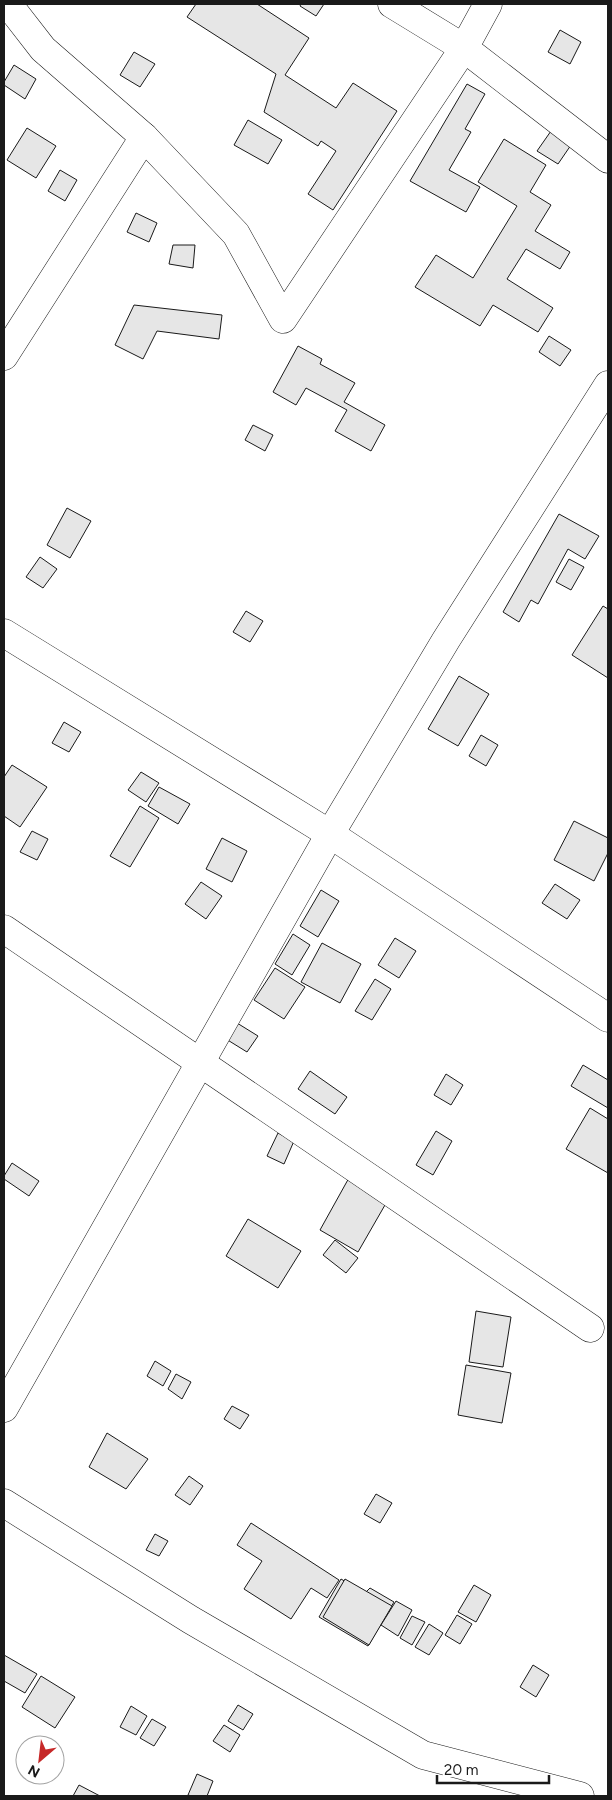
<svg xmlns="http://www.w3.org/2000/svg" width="612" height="1800" viewBox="0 0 612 1800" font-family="Figtree,sans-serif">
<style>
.building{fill:#e6e6e6;stroke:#1a1a1a}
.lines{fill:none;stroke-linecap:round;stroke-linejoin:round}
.minor-casing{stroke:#1a1a1a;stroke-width:29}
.minor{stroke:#fff;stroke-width:28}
</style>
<rect width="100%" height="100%" fill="#fff"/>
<g class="building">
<polygon points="196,4 257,4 309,38 285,75 336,108 353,83 397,111 333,210 308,194 336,151 321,141 318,146 264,112 276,74 187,17"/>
<polygon points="301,4 324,4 316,16 300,6"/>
<polygon points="560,30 581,42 570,64 548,52"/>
<polygon points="134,52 155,64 140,87 120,75"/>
<polygon points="14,65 36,79 25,99 4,85 4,82"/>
<polygon points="467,84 485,94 465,129 471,132 449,170 480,187 466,212 410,181"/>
<polygon points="248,120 282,140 268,164 234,145"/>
<polygon points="27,128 56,146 36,178 7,160"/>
<polygon points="551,131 571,145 558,164 537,151"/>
<polygon points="504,139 546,165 530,192 551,205 535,231 570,252 560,269 526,249 507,279 553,308 538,332 493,305 480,326 415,287 436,255 473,278 517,206 478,182"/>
<polygon points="60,170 77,180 65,201 48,191"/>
<polygon points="136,213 157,223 149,242 127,232"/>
<polygon points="173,245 195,245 193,268 169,264"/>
<polygon points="134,305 222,315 219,339 157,331 143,359 115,345"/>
<polygon points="549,336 571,350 560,366 539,352"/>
<polygon points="298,346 322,359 320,364 355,383 344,402 385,425 371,451 335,431 347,410 306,388 296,405 273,392"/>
<polygon points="253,425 273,435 265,451 245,440"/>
<polygon points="67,508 91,521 70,558 47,545"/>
<polygon points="559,514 599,536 585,559 568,549 538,604 531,600 519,622 503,612"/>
<polygon points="40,557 57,569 43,588 26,577"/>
<polygon points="569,559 584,567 571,590 556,582"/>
<polygon points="603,606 608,609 608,678 572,655"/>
<polygon points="246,611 263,621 250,642 233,632"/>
<polygon points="459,676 489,694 458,746 428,729"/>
<polygon points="64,722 81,732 69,752 52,743"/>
<polygon points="481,735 498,745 486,766 469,756"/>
<polygon points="12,765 47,787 20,827 4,816 4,777"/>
<polygon points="141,772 159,783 146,802 128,790"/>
<polygon points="159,787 190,804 178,824 148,806"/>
<polygon points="140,806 159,818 130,867 110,856"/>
<polygon points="574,821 608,838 608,853 594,881 554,860"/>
<polygon points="32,831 48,839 37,860 20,852"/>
<polygon points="222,838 247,851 232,882 206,869"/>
<polygon points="201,882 222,896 206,919 185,904"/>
<polygon points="555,884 580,900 567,919 542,903"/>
<polygon points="321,890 339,901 318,937 300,926"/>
<polygon points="293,934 310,945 292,975 275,964"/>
<polygon points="395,938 416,951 399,978 378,965"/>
<polygon points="322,943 361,964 340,1003 301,982"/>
<polygon points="275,968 305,987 284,1019 254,1000"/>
<polygon points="375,979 391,989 372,1020 355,1011"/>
<polygon points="237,1023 258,1036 247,1052 226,1039"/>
<polygon points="583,1065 608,1080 608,1108 571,1086"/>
<polygon points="310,1071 347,1097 335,1114 298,1089"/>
<polygon points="446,1074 463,1085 451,1105 434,1095"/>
<polygon points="590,1108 608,1119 608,1173 566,1149"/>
<polygon points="436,1131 452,1141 433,1175 416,1165"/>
<polygon points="278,1133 294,1141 284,1164 267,1156"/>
<polygon points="12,1163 39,1181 29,1196 4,1179 4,1176"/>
<polygon points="350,1176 389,1198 358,1252 320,1230"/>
<polygon points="248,1219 301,1251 278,1288 226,1256"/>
<polygon points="335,1240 358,1258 346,1273 323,1255"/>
<polygon points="476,1311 511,1317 503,1367 469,1362"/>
<polygon points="155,1361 171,1371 163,1386 147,1376"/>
<polygon points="466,1365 511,1373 502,1423 458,1415"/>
<polygon points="176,1374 191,1382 182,1399 168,1389"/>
<polygon points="232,1406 249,1415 240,1429 224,1419"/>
<polygon points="107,1433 148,1459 126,1489 89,1467"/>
<polygon points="189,1476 203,1486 190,1505 175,1495"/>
<polygon points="376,1494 392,1503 380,1523 364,1514"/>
<polygon points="251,1523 339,1580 327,1598 311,1588 291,1619 244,1589 262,1561 237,1545"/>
<polygon points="155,1534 168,1541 159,1556 146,1550"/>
<polygon points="341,1579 365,1593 370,1588 394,1602 368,1646 319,1617"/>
<polygon points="345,1579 392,1606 369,1645 323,1617"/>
<polygon points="474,1585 491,1595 476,1622 458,1612"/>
<polygon points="396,1601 412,1610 398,1636 381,1625"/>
<polygon points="457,1615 472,1624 460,1644 445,1635"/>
<polygon points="412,1616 425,1622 412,1645 400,1638"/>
<polygon points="429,1624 443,1633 429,1655 415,1647"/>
<polygon points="4,1655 37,1674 25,1693 4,1681"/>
<polygon points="533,1665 549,1675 536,1697 520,1687"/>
<polygon points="41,1676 75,1697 55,1728 22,1707"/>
<polygon points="238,1705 253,1714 243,1730 228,1721"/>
<polygon points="131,1706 147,1716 136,1735 120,1727"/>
<polygon points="152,1719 166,1727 154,1746 140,1738"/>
<polygon points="224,1725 240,1735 230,1752 213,1741"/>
<polygon points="197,1774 213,1781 207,1796 192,1796 188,1795"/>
<polygon points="79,1785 100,1796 73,1796"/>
</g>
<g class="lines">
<g class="minor-casing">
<g id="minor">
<polyline points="8,4 43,49 144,137 236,234 283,319 464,48 488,4"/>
<polyline points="392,4 464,48 608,159"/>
<polyline points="4,356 144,137"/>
<polyline points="4,633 330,834 608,1018"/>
<polyline points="4,929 590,1328"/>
<polyline points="4,1408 330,834 446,640 608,385"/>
<polyline points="4,1503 191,1620 423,1755 580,1796"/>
</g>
</g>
<use href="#minor" class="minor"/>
</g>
<rect width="612" height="1800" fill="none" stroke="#1a1a1a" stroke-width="10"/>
<g transform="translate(40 1760) rotate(208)"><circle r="24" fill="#ffffff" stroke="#a3a3a3"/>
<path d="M0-4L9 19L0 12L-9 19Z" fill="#c62828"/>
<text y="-8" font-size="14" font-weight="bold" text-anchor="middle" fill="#1a1a1a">N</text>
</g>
<path d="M437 1775v8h112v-8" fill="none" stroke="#1a1a1a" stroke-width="2.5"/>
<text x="444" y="1775" font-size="15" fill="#1a1a1a" stroke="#ffffff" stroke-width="4" paint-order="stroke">20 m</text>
</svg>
